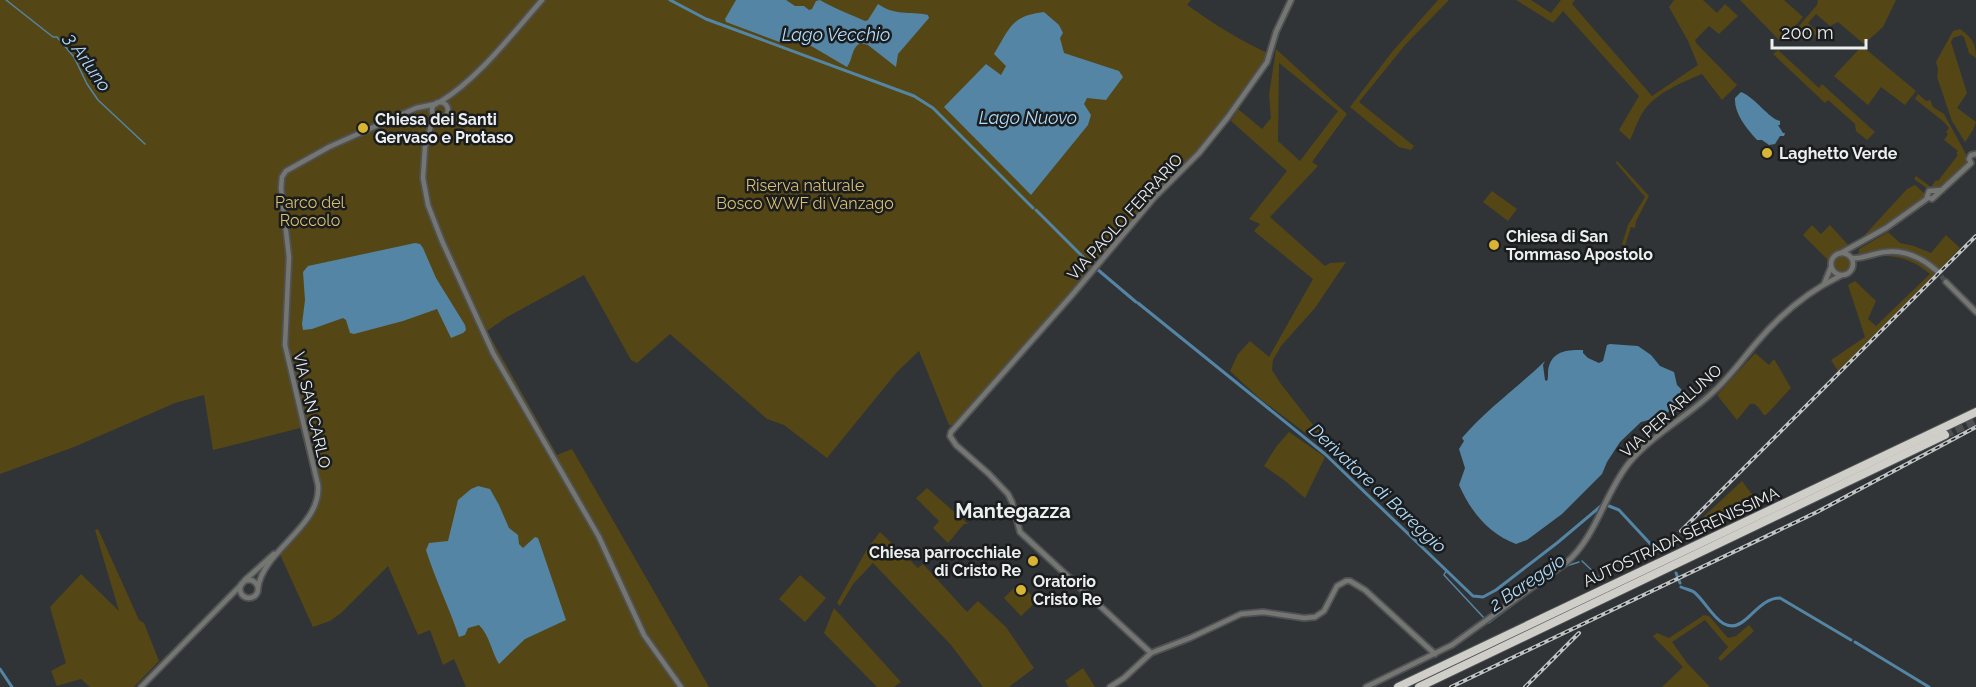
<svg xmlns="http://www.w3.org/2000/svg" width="1976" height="687" viewBox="0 0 1976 687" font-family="Raleway,sans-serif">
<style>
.green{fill:#554615;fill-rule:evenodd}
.water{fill:#5485a4}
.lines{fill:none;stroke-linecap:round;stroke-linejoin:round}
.stream{stroke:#5485a4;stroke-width:1.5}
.canal{stroke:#5485a4;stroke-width:3}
.minor-tunnel{stroke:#4c5053;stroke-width:4.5;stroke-dasharray:4.5 2;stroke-linecap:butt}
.highway-tunnel{stroke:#4c5053;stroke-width:8;stroke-dasharray:8 4;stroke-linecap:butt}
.minor-casing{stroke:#4e5255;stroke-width:8}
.highway-casing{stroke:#4e5255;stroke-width:10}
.minor{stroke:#757572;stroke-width:4.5}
.highway{stroke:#d0cec8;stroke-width:8}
.rail-casing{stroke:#c0c3c4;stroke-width:4}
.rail{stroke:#1a1c1d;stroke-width:1.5;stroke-dasharray:4.5;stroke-linecap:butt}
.poi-dot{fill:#d8b434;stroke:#1a1c1d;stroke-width:2}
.labels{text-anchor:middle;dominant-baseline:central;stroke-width:5;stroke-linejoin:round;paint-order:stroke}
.poi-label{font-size:16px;font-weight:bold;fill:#eceff0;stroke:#1a1c1d;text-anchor:start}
.park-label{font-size:16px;fill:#d8bf72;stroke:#1a1c1d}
.street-label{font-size:16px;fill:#eceff0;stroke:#1a1c1d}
.water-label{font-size:18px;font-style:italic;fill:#b1dcfa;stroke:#1a1c1d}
.quarter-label{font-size:20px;font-weight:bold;fill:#eceff0;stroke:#1a1c1d}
</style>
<rect width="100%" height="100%" fill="#303437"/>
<g class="green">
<path d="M0,0H1191L1187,5C1214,24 1240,41 1270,54L1206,144L1166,185L955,425H949L919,351L897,372L827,458L784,425L767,419L670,334L637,363L631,360L584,275L507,317L487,331L557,455L572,449L709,687H466L454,659L443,665L430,630L418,635L388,566L341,613L330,621L313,627L278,550L315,506L317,493L300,428L213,450L204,395L175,403L74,447L0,474Z"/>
<polygon points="1438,0 1449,0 1405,45 1359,102 1414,146 1411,150 1399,147 1350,107 1392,52"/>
<path d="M1516,0H1531L1551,13L1561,0H1575L1572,4L1652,96L1698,65L1688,41L1669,7L1674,0H1703L1717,13L1725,4L1738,16L1719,34L1709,26L1695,40L1697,44L1737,85L1722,100L1702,74C1683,82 1658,92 1645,109C1638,119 1635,129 1630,140L1619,130L1639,96L1563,11L1553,23Z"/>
<polygon points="1740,0 1784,0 1803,17 1781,42"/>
<polygon points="1818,0 1896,0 1883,27 1864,44 1838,22 1830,26 1816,14 1808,23 1818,32 1813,38 1799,26 1817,5"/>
<path d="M1960,29C1972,38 1976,43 1976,58L1969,53L1964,37L1961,35L1953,38L1951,42L1967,93L1957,108L1976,122L1973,130L1965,142L1952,121L1937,77L1938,69L1936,62L1953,31Z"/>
<polygon points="1862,46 1916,91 1905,105 1881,87 1868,105 1834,76"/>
<path d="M1276,49L1347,114L1312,162L1318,166L1270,217L1325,266L1330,263L1346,262L1315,308L1281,346L1273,360L1272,370L1281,384L1313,425L1323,430L1312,438L1259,398L1230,371L1238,354L1250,341L1269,357L1313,279L1254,231L1260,224L1249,219L1287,171L1231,121L1238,109L1262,129L1271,118L1269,95ZM1279,63L1338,111L1300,161L1278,141Z"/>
<polygon points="1778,50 1819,88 1822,84 1875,132 1867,140 1856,131 1855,124 1828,100 1825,103 1773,54"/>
<path d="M1918,94L1926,101L1930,100L1933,107L1944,114L1967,156C1967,167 1959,170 1952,176C1948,180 1946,185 1942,188L1928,189L1914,179L1916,176L1931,187L1936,180L1938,181L1958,155L1956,154L1958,151L1944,140L1948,134L1946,132L1949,128L1944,122L1915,99Z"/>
<polygon points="1617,161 1649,196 1636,221 1635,228 1631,227 1625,246 1622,244 1628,225 1645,197 1616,163"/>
<polygon points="1915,185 1925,194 1923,198 1885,226 1862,238 1907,189"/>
<polygon points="1492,191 1517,209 1508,221 1483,202"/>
<polygon points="1812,225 1821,234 1830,225 1849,246 1834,252 1828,260 1803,235"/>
<path d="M1888,232L1900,243L1914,246L1931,253L1946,235L1960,248L1939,270C1921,255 1902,245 1877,250C1870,252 1865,255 1858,257L1859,249Z"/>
<path d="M1887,255C1907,255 1920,260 1935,274L1838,371L1831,360L1865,337L1848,285L1855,281L1876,301L1868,319L1876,326L1930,274C1914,260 1898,255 1877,256Z"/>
<circle cx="1842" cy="264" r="9"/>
<path d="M1755,353L1769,365L1774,359L1791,388L1766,415H1764C1760,410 1757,402 1750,404L1737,420L1717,395Z"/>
<polygon points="1289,432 1325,457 1305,498 1284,480 1264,466 1276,447"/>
<polygon points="1742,481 1759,504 1710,525 1687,532"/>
<polygon points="927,488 968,524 964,524 948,543 933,528 939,521 916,498"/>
<polygon points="98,529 139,620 144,623 159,661 134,687 90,687 81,679 57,686 51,671 66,663 50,607 81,574 119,611 95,530"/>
<polygon points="880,532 918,568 923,564 967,612 978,601 1006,627 1034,668 1009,687 983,687 951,645 873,563 853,584 840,606 837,603 867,549"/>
<polygon points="800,575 826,598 805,622 779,599"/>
<polygon points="1019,583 1037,601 1021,616 1004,598"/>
<polygon points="834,608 901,682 894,687 877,687 824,633"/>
<polygon points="1704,615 1709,616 1728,638 1736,636 1749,625 1754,631 1721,661 1718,658 1728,647 1705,620 1672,642 1687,663 1710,687 1662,687 1683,667 1653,636 1657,633 1669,638"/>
<polygon points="1083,668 1095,687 1069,687 1065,681"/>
</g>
<g class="water">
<path d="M736,0H786L795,6H804L809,10L812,9L816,1L820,0C835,9 850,14 865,21L868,20L878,4C895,16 909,11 928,15L929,18L898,54L896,67L868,45L861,43C851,47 853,60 847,67L801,40L796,32L791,33L785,43H782L726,22L725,19Z"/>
<path d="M1044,12L1059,25L1063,33L1060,38L1064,53L1119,71L1123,77L1106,100L1087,98L1084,104L1091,115L1088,125L1031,195L944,107L986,64L1001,75L1006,66L994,54C1010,28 1011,16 1044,12Z"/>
<path d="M1741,92C1756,98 1768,118 1780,121V125H1778L1783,133H1785L1784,136H1780L1775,144L1769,145L1762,140H1757C1746,128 1734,113 1735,98Z"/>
<polygon points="415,243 420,244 423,248 436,278 465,325 466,330 463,333 451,338 437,309 403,321 354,334 350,333 346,320 343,318 312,329 303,330 302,324 305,300 303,272 308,266"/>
<path d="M1610,344L1638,346L1651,355L1660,366L1674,372L1677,385L1688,396L1687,397L1681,400L1664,416L1641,422L1620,442L1607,462L1602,474L1562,514L1527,540L1516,544C1489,534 1471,512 1459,485L1465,468L1459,449L1464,441L1462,438C1487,409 1518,387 1545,361L1543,365L1545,380L1547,381C1549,376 1547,372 1549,366C1554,350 1569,350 1583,350V353L1588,358L1599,363L1603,361L1607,345Z"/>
<path d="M478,486L490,489L499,505L509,528L518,535L519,544L523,548L535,537L538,538L566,620L525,639L499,664C491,651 490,636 479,625L468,628L465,635L459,637C449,607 435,579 426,550L429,543L448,541L458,500L471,489Z"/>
</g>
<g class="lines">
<g class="stream">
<polyline points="6,0 53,37 57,37 74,57 87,84 98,100 145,144"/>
<polyline points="1582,561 1600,578"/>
<polyline points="1563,567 1579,562"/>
<polyline points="1446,571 1444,575 1485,619"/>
<polyline points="1489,623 1550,577"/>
</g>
<g class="canal">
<polyline points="670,0 706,19 914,96 933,108"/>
<polyline points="934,109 1033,208"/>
<polyline points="1036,210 1091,265"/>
<polyline points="1097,269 1136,302"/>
<polyline points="1138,303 1325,454 1473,596 1483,597 1496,590 1557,543 1601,506"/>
<polyline points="1609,506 1619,510 1657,551"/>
<polyline points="1676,573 1680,583"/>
<path d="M1681,587C1685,589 1691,590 1694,592C1709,604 1722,640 1745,620C1756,611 1765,598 1780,598L1851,640"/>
<polyline points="1855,642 1929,687"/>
<polyline points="0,669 12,687"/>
</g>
<polyline class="minor-tunnel" points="1937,271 1946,282"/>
<polyline class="highway-tunnel" points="1945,435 1976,420"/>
<g class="minor-casing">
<g id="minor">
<circle cx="440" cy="110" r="8"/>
<path d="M440,102C479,78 512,34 542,0"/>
<polyline points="434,115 425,147 423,178 428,205 442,241 493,353 599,537 644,635 681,687"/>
<polyline points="1942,190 1929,191 1927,197 1932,199 1971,163 1969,159 1971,155 1976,154"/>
<circle cx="1842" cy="264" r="11"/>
<polyline points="1841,253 1886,228 1928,198"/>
<path d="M1852,258C1861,259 1866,256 1875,254C1899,247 1919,255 1937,271"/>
<polyline points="1946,282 1976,312"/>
<polyline points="1824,284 1831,267"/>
<circle cx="249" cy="589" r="9"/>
<polyline points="245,580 274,554"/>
<path d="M258,588C263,550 322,526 318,485L285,345L289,257L281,188L282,177L286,171L329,147L416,108L436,104"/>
<polyline points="1151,653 1020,532 1012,502 1008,494 989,474 956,445 950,436 951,432 1072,295 1154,198 1199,153 1228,117 1267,62 1276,32 1291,0"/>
<polyline points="141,687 242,584"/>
<polyline points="1110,687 1124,678 1151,653 1190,638 1241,614 1263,612 1304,618 1315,617 1324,611 1337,586 1346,581 1350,581 1365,590 1435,654"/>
<path d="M1366,687L1452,645L1566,563C1597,536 1604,494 1629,463C1652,435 1687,417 1713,392C1730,377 1743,358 1758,341C1781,314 1809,291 1840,276"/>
</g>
</g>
<g class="highway-casing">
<g id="highway">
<polyline points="1398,687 1976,412"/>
<polyline points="1419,687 1945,435"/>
</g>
</g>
<use href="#minor" class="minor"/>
<use href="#highway" class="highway"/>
<g class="rail-casing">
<g id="rail">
<polyline points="1681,531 1976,236"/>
<polyline points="1451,687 1817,512 1976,427"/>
<polyline points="1525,687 1579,633"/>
</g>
</g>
<use href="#rail" class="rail"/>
</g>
<g class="poi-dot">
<circle cx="363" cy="128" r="6"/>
<circle cx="1767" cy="153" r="6"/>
<circle cx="1494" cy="245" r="6"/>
<circle cx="1033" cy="561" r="6"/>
<circle cx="1021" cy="590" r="6"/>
</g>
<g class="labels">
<g class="poi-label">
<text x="375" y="119">Chiesa dei Santi<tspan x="375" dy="18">Gervaso e Protaso</tspan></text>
<text x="1779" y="153">Laghetto Verde</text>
<text x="1506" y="236">Chiesa di San<tspan x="1506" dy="18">Tommaso Apostolo</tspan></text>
<text x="1021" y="552" text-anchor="end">Chiesa parrocchiale<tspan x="1021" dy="18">di Cristo Re</tspan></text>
<text x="1033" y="581">Oratorio<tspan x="1033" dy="18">Cristo Re</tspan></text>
</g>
<g class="park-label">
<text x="805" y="185">Riserva naturale<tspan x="805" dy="18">Bosco WWF di Vanzago</tspan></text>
<text x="310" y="202">Parco del<tspan x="310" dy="18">Roccolo</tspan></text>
</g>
<g class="street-label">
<text transform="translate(1125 217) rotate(-48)">VIA PAOLO FERRARIO</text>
<text transform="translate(312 410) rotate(77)">VIA SAN CARLO</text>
<text transform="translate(1671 411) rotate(-42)">VIA PER ARLUNO</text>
<text transform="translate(1681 537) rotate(-25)">AUTOSTRADA SERENISSIMA</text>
</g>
<g class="water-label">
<text x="836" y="34">Lago Vecchio</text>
<text transform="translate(88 62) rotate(55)">3 Arluno</text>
<text x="1028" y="117">Lago Nuovo</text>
<text transform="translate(1378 488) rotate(43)">Derivatore di Bareggio</text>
<text transform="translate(1527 582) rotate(-34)">2 Bareggio</text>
</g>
<g class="quarter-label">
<text x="1013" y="511">Mantegazza</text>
</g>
</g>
<path d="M1772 39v9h94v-9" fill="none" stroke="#eceff0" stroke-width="3"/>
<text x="1781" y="39" font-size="18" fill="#eceff0" stroke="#1a1c1d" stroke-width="4.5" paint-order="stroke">200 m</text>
</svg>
